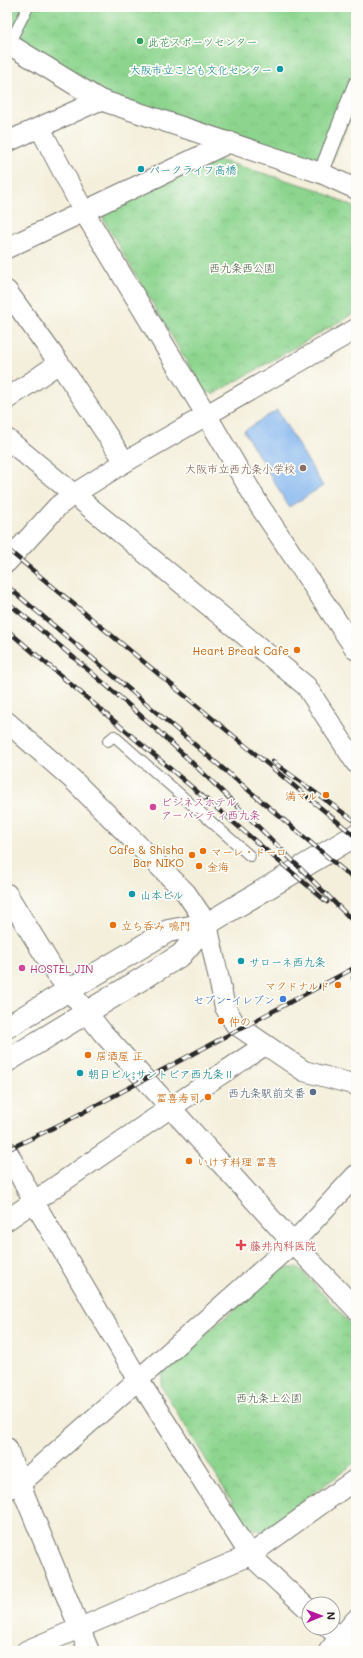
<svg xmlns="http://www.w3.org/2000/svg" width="363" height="1658" viewBox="0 0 363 1658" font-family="Mali,'Klee One',sans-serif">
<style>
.park{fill:url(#park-crowns);stroke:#5c805d}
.water{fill:#82b5ef;stroke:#56708d}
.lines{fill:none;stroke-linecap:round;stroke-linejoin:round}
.service-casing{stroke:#717069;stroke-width:12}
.pedestrian-casing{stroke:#717069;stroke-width:17}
.minor-casing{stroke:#717069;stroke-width:22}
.tertiary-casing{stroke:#717069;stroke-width:24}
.service{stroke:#fff;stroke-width:10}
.pedestrian{stroke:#fff;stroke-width:15}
.minor{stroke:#fff;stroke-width:20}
.tertiary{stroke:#fff;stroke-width:22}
.rail-casing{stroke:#2b2b2b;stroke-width:4.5}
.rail{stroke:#fdfcf7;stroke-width:3;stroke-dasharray:9;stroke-linecap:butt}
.leisure-dot{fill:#2e9e5b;stroke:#fdfcf7;stroke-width:1.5}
.culture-dot{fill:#0f9aa8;stroke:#fdfcf7;stroke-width:1.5}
.education-dot{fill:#8d6e63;stroke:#fdfcf7;stroke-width:1.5}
.food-dot{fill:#e8710a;stroke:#fdfcf7;stroke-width:1.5}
.hotel-dot{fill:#d1479c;stroke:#fdfcf7;stroke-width:1.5}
.shop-dot{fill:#3f7fe0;stroke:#fdfcf7;stroke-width:1.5}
.service-dot{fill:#5c6f8a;stroke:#fdfcf7;stroke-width:1.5}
.health-dot{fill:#e0444e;stroke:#fdfcf7;stroke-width:1.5}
.labels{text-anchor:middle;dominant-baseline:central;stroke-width:3.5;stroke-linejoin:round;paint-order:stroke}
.leisure-label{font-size:11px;fill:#27864d;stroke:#fdfcf7;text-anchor:start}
.culture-label{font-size:11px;fill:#0d838f;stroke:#fdfcf7;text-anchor:start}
.park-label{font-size:11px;fill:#485e49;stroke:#fdfcf7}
.education-label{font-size:11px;fill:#785e54;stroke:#fdfcf7;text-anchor:end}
.food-label{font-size:11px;fill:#c56008;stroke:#fdfcf7;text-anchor:start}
.hotel-label{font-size:11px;fill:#b23c85;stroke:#fdfcf7;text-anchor:start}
.shop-label{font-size:11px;fill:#366cbe;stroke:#fdfcf7;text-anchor:end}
.service-label{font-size:11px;fill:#4e5e75;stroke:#fdfcf7;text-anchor:end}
.health-label{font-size:11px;fill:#be3a42;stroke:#fdfcf7;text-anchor:start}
</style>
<defs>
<pattern id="park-crowns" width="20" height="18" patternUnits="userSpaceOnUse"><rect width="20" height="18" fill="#8dd58f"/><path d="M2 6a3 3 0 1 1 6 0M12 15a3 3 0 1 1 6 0" fill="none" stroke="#7ab77c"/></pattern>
</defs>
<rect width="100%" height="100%" fill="#fdfcf7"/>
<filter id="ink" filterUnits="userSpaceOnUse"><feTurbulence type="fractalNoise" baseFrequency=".025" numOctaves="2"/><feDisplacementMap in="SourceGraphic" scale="8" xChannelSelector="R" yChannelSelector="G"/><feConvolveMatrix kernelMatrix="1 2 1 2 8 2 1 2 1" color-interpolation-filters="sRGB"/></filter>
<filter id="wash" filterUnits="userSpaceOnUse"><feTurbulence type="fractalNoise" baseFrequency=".012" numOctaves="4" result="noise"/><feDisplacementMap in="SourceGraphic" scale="16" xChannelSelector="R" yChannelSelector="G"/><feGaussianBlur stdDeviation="0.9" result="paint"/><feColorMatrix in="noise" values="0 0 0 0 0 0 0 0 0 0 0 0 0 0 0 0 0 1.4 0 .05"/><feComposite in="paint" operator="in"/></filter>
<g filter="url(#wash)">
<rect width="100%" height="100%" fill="#f4efdb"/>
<g class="park">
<polygon points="7,7 356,7 356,104 330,166 108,95 7,30"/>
<polygon points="215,159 316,189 356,208 356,312 214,394 204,391 103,219 106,211"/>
<polygon points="282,1268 299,1268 356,1330 356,1462 263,1531 248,1528 161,1386 163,1371"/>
</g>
<polygon class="water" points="277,410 323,486 289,507 244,431"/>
</g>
<g filter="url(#ink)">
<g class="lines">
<g class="service-casing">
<g id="service">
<polyline points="9,44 28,7"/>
<polyline points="108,741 114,736 250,856"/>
</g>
</g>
<g class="pedestrian-casing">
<polyline id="pedestrian" points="321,173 356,84"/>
</g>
<g class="minor-casing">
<g id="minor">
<polyline points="7,43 100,100 321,173 356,189"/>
<polyline points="40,128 84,212 207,416 259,505 356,650"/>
<polyline points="7,142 100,100"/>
<polyline points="7,248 230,142"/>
<polyline points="7,291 59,363 125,462"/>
<polyline points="7,399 59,363"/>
<polyline points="7,439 306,686 356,763"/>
<polyline points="7,562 58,506 74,494 125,462 356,329"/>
<polyline points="7,722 72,779 186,893 207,924 225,1007 235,1024 304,1071 356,1085"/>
<polyline points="7,894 55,972 102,1032 293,1243 356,1309"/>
<polyline points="7,1151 34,1202 138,1379 250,1555 309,1610"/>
<polyline points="7,1220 170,1108 265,1045"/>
<polyline points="7,1448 20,1484 89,1651"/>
<polyline points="7,1489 20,1484 293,1243 356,1175"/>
<polyline points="329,1628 355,1651"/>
<polyline points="26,1651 250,1555 356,1479"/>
</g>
</g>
<g class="tertiary-casing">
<g id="tertiary">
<polyline points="7,1027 168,931 207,924 356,835"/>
<polyline points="7,1061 181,955 207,924"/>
<polyline points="330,1651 356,1621"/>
</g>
</g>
<use href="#service" class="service"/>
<use href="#pedestrian" class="pedestrian"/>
<use href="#minor" class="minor"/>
<use href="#tertiary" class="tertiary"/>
<g class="rail-casing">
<g id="rail">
<polyline points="7,549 356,837"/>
<polyline points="7,586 356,881"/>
<path d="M7,602C63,648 119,695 172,744C235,802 295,863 356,924"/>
<polyline points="7,630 327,902"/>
<polyline points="273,762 356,822"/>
<polyline points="353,978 356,977"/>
<polyline points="7,1150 61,1124 356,967"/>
</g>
</g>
<use href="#rail" class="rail"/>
</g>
</g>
<circle class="leisure-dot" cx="140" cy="41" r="4"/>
<g class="culture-dot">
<circle cx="280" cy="69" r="4"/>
<circle cx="141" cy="169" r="4"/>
<circle cx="132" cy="894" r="4"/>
<circle cx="241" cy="961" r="4"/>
<circle cx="80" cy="1073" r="4"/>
</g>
<circle class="education-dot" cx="303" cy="468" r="4"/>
<g class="food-dot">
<circle cx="297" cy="650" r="4"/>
<circle cx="326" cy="795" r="4"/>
<circle cx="203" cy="851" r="4"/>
<circle cx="192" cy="855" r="4"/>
<circle cx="199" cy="866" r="4"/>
<circle cx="113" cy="925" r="4"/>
<circle cx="338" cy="985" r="4"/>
<circle cx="221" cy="1021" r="4"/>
<circle cx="88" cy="1055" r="4"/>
<circle cx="208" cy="1097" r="4"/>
<circle cx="189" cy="1161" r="4"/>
</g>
<g class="hotel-dot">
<circle cx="153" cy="807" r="4"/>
<circle cx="22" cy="968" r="4"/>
</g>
<circle class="shop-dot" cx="283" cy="999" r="4"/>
<circle class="service-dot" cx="313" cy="1092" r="4"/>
<path class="health-dot" d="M239 1239h4v4h4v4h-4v4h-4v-4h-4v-4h4z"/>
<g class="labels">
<g class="leisure-label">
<text x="148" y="41">此花スポーツセンター</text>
</g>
<g class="culture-label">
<text x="272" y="69" text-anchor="end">大阪市立こども文化センター</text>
<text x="149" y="169">パークライフ高橋</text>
<text x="140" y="894">山本ビル</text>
<text x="249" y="961">サローネ西九条</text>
<text x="88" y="1073">朝日ビル;サントピア西九条Ⅱ</text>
</g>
<g class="park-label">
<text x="242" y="267">西九条西公園</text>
<text x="269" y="1397">西九条上公園</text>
</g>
<g class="education-label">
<text x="295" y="468">大阪市立西九条小学校</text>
</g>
<g class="food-label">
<text x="289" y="650" text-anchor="end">Heart Break Cafe</text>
<text x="318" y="795" text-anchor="end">満マル</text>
<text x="184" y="849" text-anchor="end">Cafe &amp; Shisha<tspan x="184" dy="13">Bar NIKO</tspan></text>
<text x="211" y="851">マーレ・ドーロ</text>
<text x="207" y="866">金海</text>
<text x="121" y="925">立ち呑み 鳴門</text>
<text x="330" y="985" text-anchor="end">マクドナルド</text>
<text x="229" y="1021">仲の</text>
<text x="96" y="1055">居酒屋 正</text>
<text x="200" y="1097" text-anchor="end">冨喜寿司</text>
<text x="197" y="1161">いけす料理 冨喜</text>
</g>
<g class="hotel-label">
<text x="161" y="801">ビジネスホテル<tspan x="161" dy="13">アーバンティ西九条</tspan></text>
<text x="30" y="968">HOSTEL JIN</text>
</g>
<g class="shop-label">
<text x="275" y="999">セブン-イレブン</text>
</g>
<g class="service-label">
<text x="305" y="1092">西九条駅前交番</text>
</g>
<g class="health-label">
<text x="250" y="1245">藤井内科医院</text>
</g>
</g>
<rect width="363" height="1658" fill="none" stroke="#fdfcf7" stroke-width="24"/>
<g transform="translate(321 1616) rotate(89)"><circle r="19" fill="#fdfcf7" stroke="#a9a8a5"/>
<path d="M0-3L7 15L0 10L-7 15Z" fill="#b5179e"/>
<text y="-6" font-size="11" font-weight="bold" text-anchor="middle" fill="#2b2b2b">N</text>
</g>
</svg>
